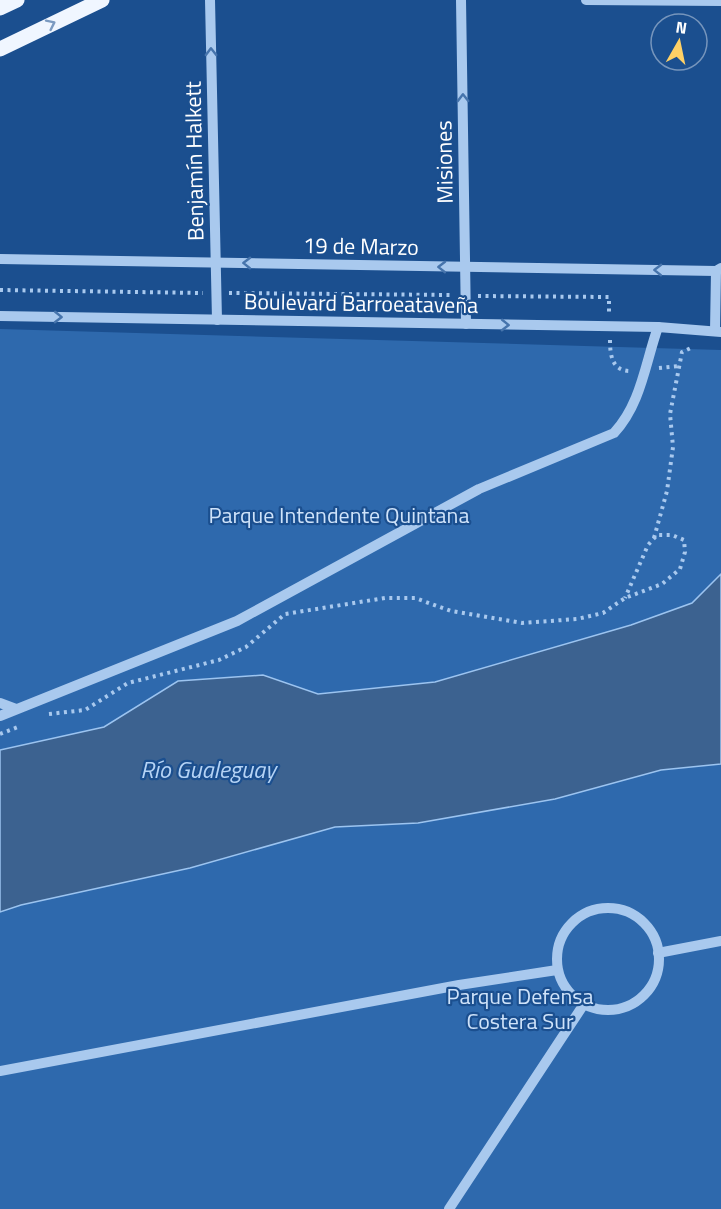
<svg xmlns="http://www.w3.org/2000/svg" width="721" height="1209" viewBox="0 0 721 1209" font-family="'Titillium Web',sans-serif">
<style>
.green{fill:#2e69ad}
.water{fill:#3c6290;stroke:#9cc4f0;stroke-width:1.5}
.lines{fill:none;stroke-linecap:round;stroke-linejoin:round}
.path{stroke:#a9c9ee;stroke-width:4;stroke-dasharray:3 4.5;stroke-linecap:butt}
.minor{stroke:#a9c9ee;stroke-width:10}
.major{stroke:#f0f6ff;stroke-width:15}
.oneway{stroke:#7b9ac1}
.oneway2{stroke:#4674ac}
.labels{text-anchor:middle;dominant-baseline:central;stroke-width:4.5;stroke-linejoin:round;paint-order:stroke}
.street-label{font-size:22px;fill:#fff;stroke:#1b4f8f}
.park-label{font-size:22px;fill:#cfe3fa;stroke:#1b4f8f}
.water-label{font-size:24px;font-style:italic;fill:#b5d3f5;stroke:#1b4f8f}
</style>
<rect width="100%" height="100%" fill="#1b4f8f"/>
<g class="green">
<polygon points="0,329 721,350 721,574 692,603 631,625 435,682 318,694 263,675 178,681 104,727 0,750"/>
<polygon points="721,764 721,1209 0,1209 0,912 21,905 190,868 335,827 418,823 555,799 661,770"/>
</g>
<polygon class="water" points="721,574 721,764 661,770 555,799 418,823 335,827 190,868 21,905 0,912 0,750 104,727 178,681 263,675 318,694 435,682 631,625 692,603"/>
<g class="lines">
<g class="path">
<polyline points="0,290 203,293"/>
<polyline points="229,293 452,295"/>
<polyline points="478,296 609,297 609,312"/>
<path d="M610,340C610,355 612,371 630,371"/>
<polyline points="659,368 679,366"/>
<polyline points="654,538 667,491 673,447 670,414 682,352 693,347"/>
<polyline points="49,714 85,710 128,683 219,660 246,647 285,614 385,598 415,598 451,611 522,623 577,619 603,613 625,598 662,584 680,569 685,552 684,540 672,535 657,535 648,545 625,598"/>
<polyline points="0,734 18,727"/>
</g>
<g class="minor">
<polyline points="210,0 217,320"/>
<polyline points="461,0 466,324"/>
<polyline points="586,0 721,1"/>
<polyline points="0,259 716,271 721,268"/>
<polyline points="0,316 658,327 721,332"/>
<polyline points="715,331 716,271"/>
<polyline points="0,703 16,709"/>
<path d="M0,716L237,621L479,489L614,433C641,404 645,364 658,327"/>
<circle cx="608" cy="959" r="51"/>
<polyline points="658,953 721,941"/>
<polyline points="0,1071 459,985 557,970"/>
<polyline points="449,1209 584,1004"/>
</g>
<g class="major">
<polyline points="0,8 17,0"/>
<polyline points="0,49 102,0"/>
</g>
</g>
<defs><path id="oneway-chevron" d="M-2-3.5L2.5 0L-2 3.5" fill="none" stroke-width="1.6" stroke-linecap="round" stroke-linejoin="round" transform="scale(1.5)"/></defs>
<use class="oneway" href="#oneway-chevron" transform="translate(51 24) rotate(-26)"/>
<g class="oneway2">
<use href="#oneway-chevron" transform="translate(211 52) rotate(-91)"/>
<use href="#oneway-chevron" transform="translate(463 98) rotate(-91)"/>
<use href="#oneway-chevron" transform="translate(247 263) rotate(-179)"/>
<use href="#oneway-chevron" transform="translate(442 267) rotate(-179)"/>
<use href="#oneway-chevron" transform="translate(658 270) rotate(-179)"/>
<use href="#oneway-chevron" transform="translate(58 317) rotate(1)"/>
<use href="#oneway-chevron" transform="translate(505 325) rotate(1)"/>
</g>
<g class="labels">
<g class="street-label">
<text transform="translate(194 161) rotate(-91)">Benjamín Halkett</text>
<text transform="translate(444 162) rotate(-91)">Misiones</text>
<text transform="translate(361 246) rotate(1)">19 de Marzo</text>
<text transform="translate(361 303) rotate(1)">Boulevard Barroeataveña</text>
</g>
<g class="park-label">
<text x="339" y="515">Parque Intendente Quintana</text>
<text x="520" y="996">Parque Defensa<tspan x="520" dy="25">Costera Sur</tspan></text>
</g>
<g class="water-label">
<text x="208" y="769">Río Gualeguay</text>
</g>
</g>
<g transform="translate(679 42) rotate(9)"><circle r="28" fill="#1b4f8f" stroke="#7695bc" stroke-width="1.5"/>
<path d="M0-4.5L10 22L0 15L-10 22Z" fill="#ffd166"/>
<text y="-9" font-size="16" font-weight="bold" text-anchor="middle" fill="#ffffff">N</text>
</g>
</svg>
